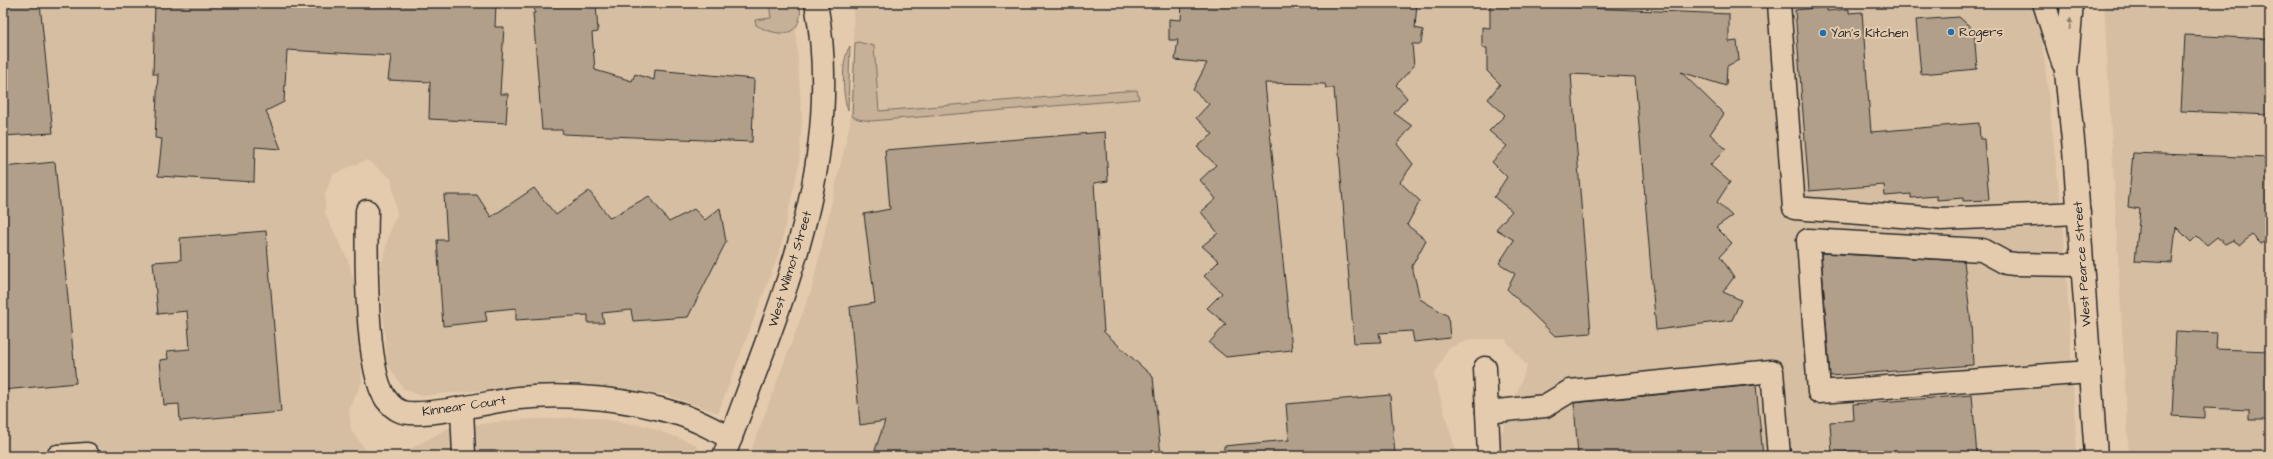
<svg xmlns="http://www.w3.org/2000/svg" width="2273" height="459" viewBox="0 0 2273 459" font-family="'Architects Daughter',sans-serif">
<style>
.built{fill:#d5bea2}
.green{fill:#c7b098;stroke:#796e62}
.building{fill:#b19f89;stroke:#2b2b2b}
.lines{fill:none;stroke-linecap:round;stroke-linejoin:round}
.minor-casing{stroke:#2b2b2b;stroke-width:25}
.minor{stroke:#e5cbad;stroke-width:22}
.oneway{fill:#887b6c}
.poi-dot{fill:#1f6fb2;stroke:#e5cbad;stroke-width:1.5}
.labels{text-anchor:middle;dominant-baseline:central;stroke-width:4;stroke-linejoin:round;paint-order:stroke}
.poi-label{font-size:13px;fill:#2b2b2b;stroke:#e5cbad;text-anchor:start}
.street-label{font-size:13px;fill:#2b2b2b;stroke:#e5cbad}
</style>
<rect width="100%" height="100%" fill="#e5cbad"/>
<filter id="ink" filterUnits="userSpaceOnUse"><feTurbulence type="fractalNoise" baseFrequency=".025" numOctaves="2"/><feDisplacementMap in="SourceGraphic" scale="8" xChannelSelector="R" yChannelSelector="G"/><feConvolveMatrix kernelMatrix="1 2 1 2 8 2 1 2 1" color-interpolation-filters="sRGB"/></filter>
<g filter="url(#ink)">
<g class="built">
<polygon points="3,3 794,3 802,121 799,164 780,250 718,413 667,395 566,382 421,396 403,388 387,364 380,271 391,227 397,214 391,178 367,160 333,174 325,194 325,214 348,260 356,289 362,382 349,409 351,430 365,449 383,455 404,452 449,428 513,420 590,417 646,426 695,444 702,456 3,456"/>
<polygon points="853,3 2038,3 2064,235 2077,456 1502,456 1500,437 1527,366 1505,339 1472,339 1448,348 1434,376 1457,456 749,456 812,288 850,123 854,49"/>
<polygon points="2104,3 2270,3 2270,456 2129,456"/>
</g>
<g class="green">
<path d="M769,3H800C804,37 781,39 756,25L755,20L771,18Z"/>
<polygon points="858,42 874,46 879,111 1137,90 1139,99 871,121 858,119 852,116 855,43"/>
<path d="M850,46L848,110C842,97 841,58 850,46Z"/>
</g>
<g class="building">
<polygon points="3,3 40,3 53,133 3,136"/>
<polygon points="155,3 496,3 495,27 504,27 500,94 508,94 506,123 429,119 430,82 388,80 391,56 287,50 284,102 266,111 281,149 255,147 254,182 158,176 162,139 155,138 158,74 153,74"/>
<polygon points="534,3 596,3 598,32 592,33 595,70 632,81 635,74 654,80 655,70 754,79 752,142 563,134 562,130 542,130 533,13 535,13"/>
<polygon points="1182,3 1417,3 1415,28 1423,30 1421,44 1412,44 1414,66 1396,85 1407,98 1394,113 1412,126 1397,144 1413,164 1400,182 1420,201 1407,225 1426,240 1412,266 1420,299 1448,316 1450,338 1414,342 1412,331 1379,333 1381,342 1354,343 1334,88 1326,88 1325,84 1265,83 1292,350 1226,357 1209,343 1226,324 1207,308 1222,293 1204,276 1219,261 1202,246 1218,233 1201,212 1216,199 1200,180 1216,165 1197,147 1213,134 1196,118 1209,104 1193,90 1207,63 1175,60 1178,40 1169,40 1169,19 1181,20"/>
<polygon points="1490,4 1729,14 1729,42 1737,41 1739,60 1727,66 1726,86 1681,72 1724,114 1710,134 1726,149 1710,165 1730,182 1717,202 1732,216 1716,227 1732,243 1720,256 1734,277 1723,292 1741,300 1732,320 1656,330 1635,77 1571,74 1591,333 1555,336 1507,289 1515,274 1499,263 1514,240 1496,229 1512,211 1494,197 1507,177 1492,162 1507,146 1489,131 1505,115 1488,99 1500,84 1487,71 1487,48 1482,48 1482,27 1490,28"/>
<polygon points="1827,7 1827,11 1849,9 1849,13 1862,12 1871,132 1979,123 1980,139 1984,139 1989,200 1963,201 1963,198 1937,200 1937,196 1911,198 1911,194 1885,196 1884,185 1809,191 1795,10"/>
<polygon points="1959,17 1974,30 1977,69 1921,74 1916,20"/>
<polygon points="2185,35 2270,39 2270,115 2181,111"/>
<polygon points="1105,132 1108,181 1094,183 1104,332 1153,377 1161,456 873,456 885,421 860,425 850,307 875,303 864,214 890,209 885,150"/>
<polygon points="2133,153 2270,158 2270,239 2261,244 2252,235 2240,245 2233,240 2225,244 2217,237 2207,245 2197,236 2191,242 2176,227 2172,263 2135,261 2140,209 2128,207"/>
<polygon points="55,162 76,383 3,390 3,167"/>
<polygon points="534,188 556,215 589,191 610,218 649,196 669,222 694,209 705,220 720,208 726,242 688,317 633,321 631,310 602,313 604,323 588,323 588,315 516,320 516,308 485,311 487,321 443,326 437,240 447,240 444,195 477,195 491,217"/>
<polygon points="266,231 281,412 180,421 179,404 164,405 160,360 168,359 167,351 190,349 187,311 158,314 153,262 181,260 180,238"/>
<polygon points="1821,253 1964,261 1971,323 1973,365 1830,376"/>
<polygon points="2176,331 2217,333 2216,349 2270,351 2270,420 2249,420 2249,410 2204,408 2204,418 2172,416"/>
<polygon points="1756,385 1763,456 1578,456 1574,403"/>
<polygon points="1390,395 1395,454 1389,456 1224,456 1224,446 1289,440 1286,404"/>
<polygon points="1972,395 1977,456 1856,456 1856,451 1832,453 1830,422 1854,420 1853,404"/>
</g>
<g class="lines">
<g class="minor-casing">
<g id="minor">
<polyline points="1779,3 1794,208 1941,219 2079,213"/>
<polyline points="2044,3 2063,63"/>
<polyline points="2072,3 2066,72 2074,150 2096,456"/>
<path d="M367,211C366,250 365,371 386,399C389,403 395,409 400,411C419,420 496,400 519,398C570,393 630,399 678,414C696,419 714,430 731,438"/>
<polyline points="2082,265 2015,264 2006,263 1982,250 1808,240 1819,392 2090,372"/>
<polyline points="1485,368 1489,456"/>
<polyline points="462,408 464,456"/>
<polyline points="1487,412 1545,406 1570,391 1772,371 1779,456"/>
<polyline points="58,456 87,454 88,456"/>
<path d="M724,456C778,307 846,166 816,3"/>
</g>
</g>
<use href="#minor" class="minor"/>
</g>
<defs><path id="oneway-solid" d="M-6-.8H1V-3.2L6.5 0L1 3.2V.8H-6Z"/></defs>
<use class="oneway" href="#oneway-solid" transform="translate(2070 24) rotate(-85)"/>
</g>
<g class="poi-dot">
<circle cx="1951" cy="32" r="4"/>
<circle cx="1823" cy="33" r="4"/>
</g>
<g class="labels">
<g class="poi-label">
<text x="1959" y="32">Rogers</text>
<text x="1831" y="33">Yan's Kitchen</text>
</g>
<g class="street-label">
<text transform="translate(2082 264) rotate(-94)">West Pearce Street</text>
<text transform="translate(790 269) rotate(-73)">West Wilmot Street</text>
<text transform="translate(464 406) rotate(-8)">Kinnear Court</text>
</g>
</g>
<rect width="2273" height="459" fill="none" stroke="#e5cbad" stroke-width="16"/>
<rect x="8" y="8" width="2257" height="443" fill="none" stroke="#2b2b2b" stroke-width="1.5" filter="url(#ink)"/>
</svg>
